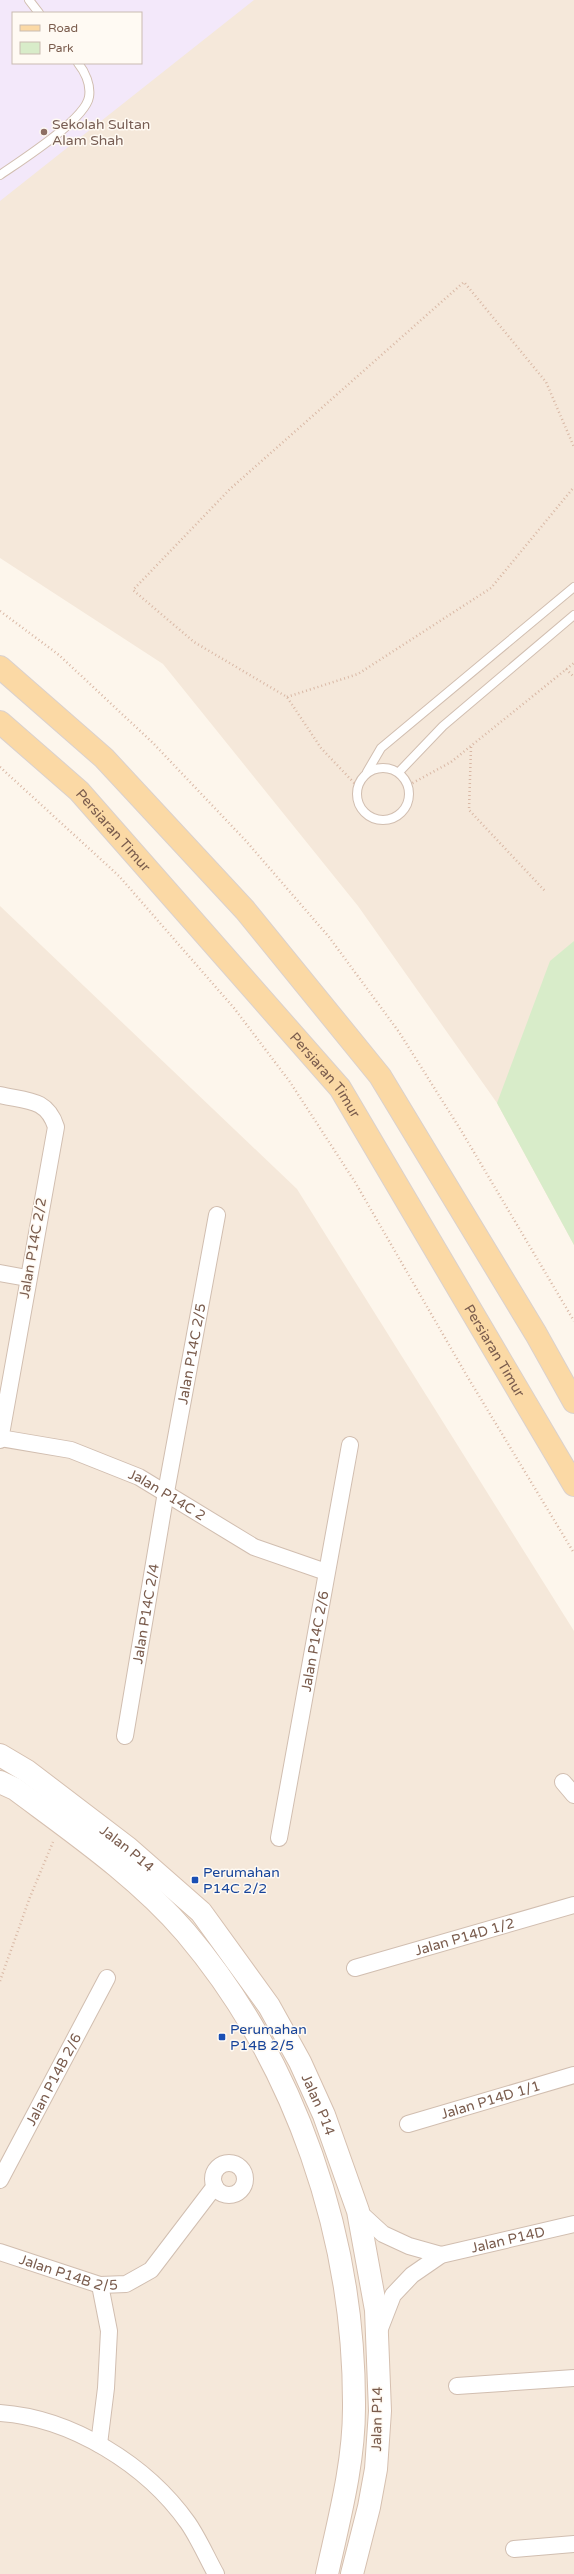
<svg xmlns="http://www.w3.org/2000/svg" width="574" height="2574" viewBox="0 0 574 2574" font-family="'Varela Round',sans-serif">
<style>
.residential{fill:#f5e8da;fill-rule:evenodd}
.education{fill:#f3e8fa;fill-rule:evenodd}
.green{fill:#d8ecc9}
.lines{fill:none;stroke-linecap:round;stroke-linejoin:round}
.service-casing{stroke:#d1beb0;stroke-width:10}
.minor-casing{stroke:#d1beb0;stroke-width:18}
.secondary-casing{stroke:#d6c0b0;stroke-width:24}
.primary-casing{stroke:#dad1cd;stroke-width:24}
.path{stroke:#d9b8a5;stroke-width:2.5;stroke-dasharray:1 3;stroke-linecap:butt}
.service{stroke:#fff;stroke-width:8}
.minor{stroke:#fff;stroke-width:16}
.secondary{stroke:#fff;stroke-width:22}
.primary{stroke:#fbd9a5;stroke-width:22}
.education-dot{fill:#8d6e63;stroke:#fffaf3;stroke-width:1.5}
.transit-dot{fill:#1a4fb4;stroke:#fffaf3;stroke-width:1.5}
.labels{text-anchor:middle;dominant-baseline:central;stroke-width:3;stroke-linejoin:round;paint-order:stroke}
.education-label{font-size:14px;fill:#785e54;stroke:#fffaf3;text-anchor:start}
.street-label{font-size:14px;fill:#7a5c4d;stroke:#fffaf3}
.transit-label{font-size:14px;fill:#164399;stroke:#fffaf3;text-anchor:start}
</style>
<rect width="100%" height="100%" fill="#fdf6ec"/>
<g class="residential">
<path d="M0,0H574V1245L497,1103L358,906L163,664L0,558ZM13,13H141V63H13Z"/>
<polygon points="0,906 297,1189 574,1631 574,2574 0,2574"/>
</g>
<path class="education" d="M0,0H254L0,201ZM13,13H141V63H13Z"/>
<polygon class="green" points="574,941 574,1245 497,1103 550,961"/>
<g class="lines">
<g class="service-casing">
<g id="service">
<polyline points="29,0 39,13"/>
<path d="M0,175C20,161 85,120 89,97C91,85 85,72 78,63"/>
<circle cx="383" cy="794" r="26"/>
<polyline points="367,772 381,748 574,587"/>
<polyline points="399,772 443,726 574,615"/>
</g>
</g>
<g class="minor-casing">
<g id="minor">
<path d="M0,1095C26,1101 47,1098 56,1127L0,1440"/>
<polyline points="0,1273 27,1278"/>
<path id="s1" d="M0,1438L71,1450L139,1477L254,1547L326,1572"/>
<path id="s2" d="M125,1736L166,1492L217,1215"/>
<polyline points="563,1782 574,1795"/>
<path id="s3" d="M279,1838L350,1445"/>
<path id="s4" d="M355,1968L574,1905"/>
<path id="s5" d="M408,2124L574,2075"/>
<circle cx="229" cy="2179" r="16"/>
<path id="s6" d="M0,2180L107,1978"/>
<polyline points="358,2211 383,2234 409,2246 441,2255"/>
<path id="s7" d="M0,2252L100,2285L126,2284L151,2270L215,2186"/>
<path id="s8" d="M379,2331L393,2295L412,2275L441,2255L574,2224"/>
<polyline points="457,2386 574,2378"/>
<path d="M0,2413C72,2418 147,2465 188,2523C199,2539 207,2558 216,2574"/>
<polyline points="99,2444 106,2388 109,2331 100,2285"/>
<polyline points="514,2549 574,2544"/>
</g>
</g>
<g class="secondary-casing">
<g id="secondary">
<path id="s9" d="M0,1755L27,1771L128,1848L201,1912L269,2006L300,2062L324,2115L358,2211L376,2310L380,2411L376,2469L369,2507L352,2574"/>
<path d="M0,1782L15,1789C74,1833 138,1877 186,1933C296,2063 355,2237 354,2408C354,2464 339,2519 327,2574"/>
</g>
</g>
<g class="primary-casing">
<g id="primary">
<polyline points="0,667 104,758 245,910 380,1076 536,1334 574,1402"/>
<path id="s10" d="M0,722L79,791L340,1088L574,1485"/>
</g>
</g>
<g class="path">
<polyline points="0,611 59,655 153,743 246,841 329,937 399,1032 462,1132 574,1321"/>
<polyline points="566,669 574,677"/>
<polyline points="287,697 358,674 491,588 574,487"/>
<polyline points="471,747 469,810 545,891"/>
<polyline points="0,767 119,876 234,1008 290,1082 355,1182 467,1376 574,1553"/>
<polyline points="409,785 451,762 574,663"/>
<polyline points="357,786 321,748 287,697 194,642 133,590 230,489 464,282 546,382 574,447"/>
<polyline points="0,1981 30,1897 53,1842"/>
</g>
<use href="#service" class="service"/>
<use href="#minor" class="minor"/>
<use href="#secondary" class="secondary"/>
<use href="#primary" class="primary"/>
</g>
<circle class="education-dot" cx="44" cy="132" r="4"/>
<g class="transit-dot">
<rect x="191" y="1876" width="8" height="8" rx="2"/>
<rect x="218" y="2033" width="8" height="8" rx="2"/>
</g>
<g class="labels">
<g class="education-label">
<text x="52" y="124">Sekolah Sultan<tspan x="52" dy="16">Alam Shah</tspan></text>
</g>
<g class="street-label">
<text stroke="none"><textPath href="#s10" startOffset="157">Persiaran Timur</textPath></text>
<text stroke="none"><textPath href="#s10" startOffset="481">Persiaran Timur</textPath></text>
<text transform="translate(33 1248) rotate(-80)">Jalan P14C 2/2</text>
<text stroke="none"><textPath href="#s10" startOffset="805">Persiaran Timur</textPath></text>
<text stroke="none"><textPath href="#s2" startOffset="388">Jalan P14C 2/5</textPath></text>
<text stroke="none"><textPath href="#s1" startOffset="178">Jalan P14C 2</textPath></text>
<text stroke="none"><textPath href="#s2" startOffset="124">Jalan P14C 2/4</textPath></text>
<text stroke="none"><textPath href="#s3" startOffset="200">Jalan P14C 2/6</textPath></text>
<text stroke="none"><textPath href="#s9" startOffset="158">Jalan P14</textPath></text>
<text stroke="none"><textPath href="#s4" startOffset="114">Jalan P14D 1/2</textPath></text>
<text stroke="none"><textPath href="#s6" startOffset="114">Jalan P14B 2/6</textPath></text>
<text stroke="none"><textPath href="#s5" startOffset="86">Jalan P14D 1/1</textPath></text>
<text stroke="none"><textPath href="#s9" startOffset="482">Jalan P14</textPath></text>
<text stroke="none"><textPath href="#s8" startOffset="170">Jalan P14D</textPath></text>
<text stroke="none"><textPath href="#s7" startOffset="72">Jalan P14B 2/5</textPath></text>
<text transform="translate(377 2419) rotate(-89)">Jalan P14</text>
</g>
<g class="transit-label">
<text x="203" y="1872">Perumahan<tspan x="203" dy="16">P14C 2/2</tspan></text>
<text x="230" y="2029">Perumahan<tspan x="230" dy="16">P14B 2/5</tspan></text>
</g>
</g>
<rect x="12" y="12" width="130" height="52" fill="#fffaf3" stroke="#cabbb1"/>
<rect x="20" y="25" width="20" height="6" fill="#fbd9a5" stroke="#cabbb1"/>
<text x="48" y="32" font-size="12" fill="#7a5c4d">Road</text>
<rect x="20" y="42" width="20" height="12" fill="#d8ecc9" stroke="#cabbb1"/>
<text x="48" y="52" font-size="12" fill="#7a5c4d">Park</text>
</svg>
